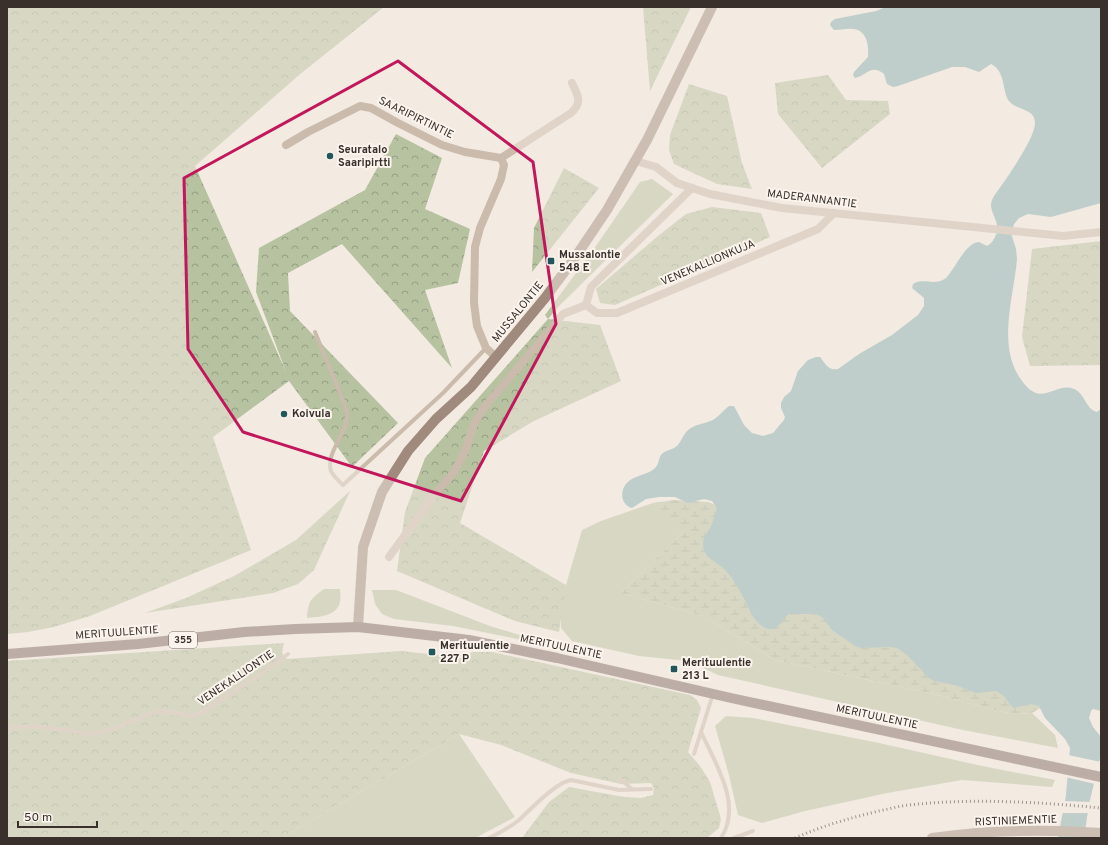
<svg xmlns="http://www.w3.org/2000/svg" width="1108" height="845" viewBox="0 0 1108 845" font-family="Overpass,sans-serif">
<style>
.green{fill:#b6c2a0}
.forest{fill:url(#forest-crowns)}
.wetland{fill:url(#wetland-marsh)}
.water{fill:#80adaf}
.pier{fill:#f3eae1}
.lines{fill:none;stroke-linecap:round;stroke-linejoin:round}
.lane{stroke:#cbbbac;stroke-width:4}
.street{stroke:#cbbbac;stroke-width:8}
.secondary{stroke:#9f8a7d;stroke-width:10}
.primary{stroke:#7b675d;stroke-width:10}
.rail{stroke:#39302b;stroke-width:3;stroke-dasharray:1 3;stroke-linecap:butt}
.marked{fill:none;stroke:#c2185b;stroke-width:3;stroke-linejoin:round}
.poi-dot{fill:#21565a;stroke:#faf4ed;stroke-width:1.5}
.labels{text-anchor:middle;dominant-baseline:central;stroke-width:4;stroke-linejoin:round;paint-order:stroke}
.shield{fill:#faf4ed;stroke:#736b65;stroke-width:1}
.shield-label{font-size:10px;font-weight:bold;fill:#39302b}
.street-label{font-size:11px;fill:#39302b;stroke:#faf4ed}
.poi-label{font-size:11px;font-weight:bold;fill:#39302b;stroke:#faf4ed;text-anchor:start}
</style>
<defs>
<pattern id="forest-crowns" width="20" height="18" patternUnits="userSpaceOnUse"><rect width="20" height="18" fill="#b6c2a0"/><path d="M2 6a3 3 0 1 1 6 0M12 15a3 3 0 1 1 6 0" fill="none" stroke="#959e83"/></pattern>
<pattern id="wetland-marsh" width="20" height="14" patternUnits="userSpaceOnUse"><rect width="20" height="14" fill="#b6c2a0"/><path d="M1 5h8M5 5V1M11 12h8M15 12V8" fill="none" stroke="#959e83"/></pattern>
</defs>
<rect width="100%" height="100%" fill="#f3eae1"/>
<g class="green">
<polygon points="652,179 673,194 558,307 548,319 545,315 596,246 640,182"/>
<polygon points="653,503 684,531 621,593 703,616 775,660 934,694 998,711 1016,714 1032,713 1055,735 1058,748 963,730 718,675 688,661 639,656 572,641 561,628 561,602 582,530 601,521"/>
<path d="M324,589H340C340,593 341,598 340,602C337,616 319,617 307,618C308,602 310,599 324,589Z"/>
<polygon points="372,590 396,590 490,626 526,637 523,640 453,626 394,619 382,614 375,604"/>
<polygon points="726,716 753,718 879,743 982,766 1055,780 1052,787 962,780 887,793 805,811 762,823 738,815 729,775 715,726"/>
<polygon points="459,734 515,817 475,838 282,838"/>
</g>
<g class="forest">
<polygon points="7,7 384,7 299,75 195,166 286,372 256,292 259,248 365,190 396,134 442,158 425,209 470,229 458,283 425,290 452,368 342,244 288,273 290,311 398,423 352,467 289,381 213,437 251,550 90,616 54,627 28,632 7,634"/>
<polygon points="643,7 691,7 650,91"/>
<polygon points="828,75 846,100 888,101 890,114 822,168 778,114 775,83"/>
<polygon points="689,84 727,96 742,163 752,189 717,184 674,164 669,150 670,135"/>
<polygon points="564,168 599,188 532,272 534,228"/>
<polygon points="712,207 761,213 770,237 615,305 600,303 596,289 658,236 686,214"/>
<polygon points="1101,241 1101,365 1030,366 1022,337 1032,249"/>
<polygon points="548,319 600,325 621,381 534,421 484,451 460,523 566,585 559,632 515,621 397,571 405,512 425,458"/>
<polygon points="350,491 314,570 298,584 273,593 145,613 186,598 236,575 296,540"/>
<polygon points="284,643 282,653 287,659 401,651 465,658 472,652 492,652 690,695 697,700 701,708 688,752 700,766 710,782 721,819 719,828 707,838 522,838 549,802 569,787 624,797 641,798 653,795 654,788 651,783 621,784 571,773 501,745 459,734 282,838 7,838 7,661"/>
</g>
<polygon class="wetland" points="674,500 708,502 734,512 763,593 1047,704 1032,713 1016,714 998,711 934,694 775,660 703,616 621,593 683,532 653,503"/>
<path class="water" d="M886,7H1101V203L1051,217L1028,214L1019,218L1014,224L1011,233L1016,249L1017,259C1014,297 996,346 1022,381C1025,385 1030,391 1036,393C1047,397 1059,385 1071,388C1085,391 1085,409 1097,412L1101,409V711L1093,709L1091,711L1089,718L1093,727L1101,737V754L1089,804L1084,838H1058L1066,795L1070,748L1065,739L1045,718L1039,706L1030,704L1014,708L1011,706L1004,696L996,691L976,693L955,685L934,681L929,678L907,655L897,648L891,647L861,648L855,646L832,630L822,617L816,614H789C784,617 783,622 778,626C770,634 759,625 754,618C745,602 738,583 725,570C718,562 704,559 703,546C702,539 708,532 711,526C713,521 715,514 717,508L712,501L704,499L688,503L675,497H659L646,499L632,508C619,504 620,488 629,481C636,475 647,475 654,469C659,465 658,460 661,455C665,450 672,450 677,446C681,442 683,435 687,431C694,424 704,424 713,420C719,416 724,410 729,406H734L744,425L752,433L763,436L773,433L784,420L785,417L781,408V403L784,397L791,391L798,371L808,360L816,357H820C825,363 828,371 838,369L859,354L892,335L918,315L924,306V298L912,288L913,284C924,277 934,287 946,278C955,269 966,242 979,242L987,246C991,244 993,241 995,237C1003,222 987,212 992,200C995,193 1000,188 1004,182C1012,170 1035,137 1035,123C1035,108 1017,111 1009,101C1002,92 1006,71 991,64L979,72L965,67H952L898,86L893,87L887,84L884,74C871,63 866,76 855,78L853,75L854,72L868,57C869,46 867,30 853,29C847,28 840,30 834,30L830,25L831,22L835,19L876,11Z"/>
<g class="pier">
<polygon points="1068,755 1101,762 1095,784 1065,777"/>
<polygon points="1064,801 1091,802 1089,813 1061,813"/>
</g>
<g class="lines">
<g class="lane">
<path d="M315,332L344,403C345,406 347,411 347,415C348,433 325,453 331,471C333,476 339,481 343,485L443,393L486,348"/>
<polyline points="7,728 34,726 92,734 109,730 153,713 164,711 191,716 199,714 258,676 288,654"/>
<path d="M701,732C715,763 743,805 721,838"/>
<polyline points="694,754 713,694"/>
<polyline points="620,779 632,789"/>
<path d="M489,838C500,833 510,827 519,820C531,809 555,783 571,780L619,790L651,789"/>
<polyline points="734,838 753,831"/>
</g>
<g class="street">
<polyline points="286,145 308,132 360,106 371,108 398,123 442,145 465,152 501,158 504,165 501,179 480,228 475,247 474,303 477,326 486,348 496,357"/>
<path d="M501,158L571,113C583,102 578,96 572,83"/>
<polyline points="636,161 656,167 677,183 710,194 782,208 1063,236 1101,232"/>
<polyline points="586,305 597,313 617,313 818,229 834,213"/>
<polyline points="586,305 591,287 692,188"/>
<polyline points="389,557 434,495 454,472 465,451 474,424 483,409 563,314 586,305"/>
</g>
<g class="secondary">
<polyline points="358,627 363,547 382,492 408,451 436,419 471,387 545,298 574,259 607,210 647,140 712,7"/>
<path d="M932,838C987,830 1045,829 1101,833"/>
</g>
<polyline class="primary" points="7,654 138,644 244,632 295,629 358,627 469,640 557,658 731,698 1101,777"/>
<path class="rail" d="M795,838C822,826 850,818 879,811C889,809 899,806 909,805C973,798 1038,802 1101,808"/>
</g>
<path d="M0 0H1108V845H0ZM398,61L533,162L556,324L461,501L243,432L188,349L184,178Z" fill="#f3eae1" fill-opacity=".55" fill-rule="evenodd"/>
<path class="marked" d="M398,61L533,162L556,324L461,501L243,432L188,349L184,178Z"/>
<g class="poi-dot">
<circle cx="330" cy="156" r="4"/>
<rect x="547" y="257" width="8" height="8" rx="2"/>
<circle cx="284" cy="414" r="4"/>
<rect x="428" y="648" width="8" height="8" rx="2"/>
<rect x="670" y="665" width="8" height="8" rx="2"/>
</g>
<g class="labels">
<rect class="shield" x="169" y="632" width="28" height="16" rx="3"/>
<g class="shield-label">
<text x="183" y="640">355</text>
</g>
<g class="street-label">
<text transform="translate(416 118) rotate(26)">SAARIPIRTINTIE</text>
<text transform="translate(812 199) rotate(7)">MADERANNANTIE</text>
<text transform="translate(708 263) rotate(-23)">VENEKALLIONKUJA</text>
<text transform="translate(518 312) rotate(-51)">MUSSALONTIE</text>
<text transform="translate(117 633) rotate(-4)">MERITUULENTIE</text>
<text transform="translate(561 647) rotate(12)">MERITUULENTIE</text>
<text transform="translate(236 678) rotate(-34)">VENEKALLIONTIE</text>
<text transform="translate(877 717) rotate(12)">MERITUULENTIE</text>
<text transform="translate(1016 821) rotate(-2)">RISTINIEMENTIE</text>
</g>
<g class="poi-label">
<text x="338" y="150">Seuratalo<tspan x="338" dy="13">Saaripirtti</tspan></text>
<text x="559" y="255">Mussalontie<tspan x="559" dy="13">548 E</tspan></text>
<text x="292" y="414">Koivula</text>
<text x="440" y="646">Merituulentie<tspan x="440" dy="13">227 P</tspan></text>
<text x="682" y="663">Merituulentie<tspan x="682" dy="13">213 L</tspan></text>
</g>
</g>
<rect width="1108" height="845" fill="none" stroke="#39302b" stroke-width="16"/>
<path d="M18 821v6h79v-6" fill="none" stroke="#39302b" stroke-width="2"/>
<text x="24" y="821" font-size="12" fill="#39302b" stroke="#faf4ed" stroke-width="3" paint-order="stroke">50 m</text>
</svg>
